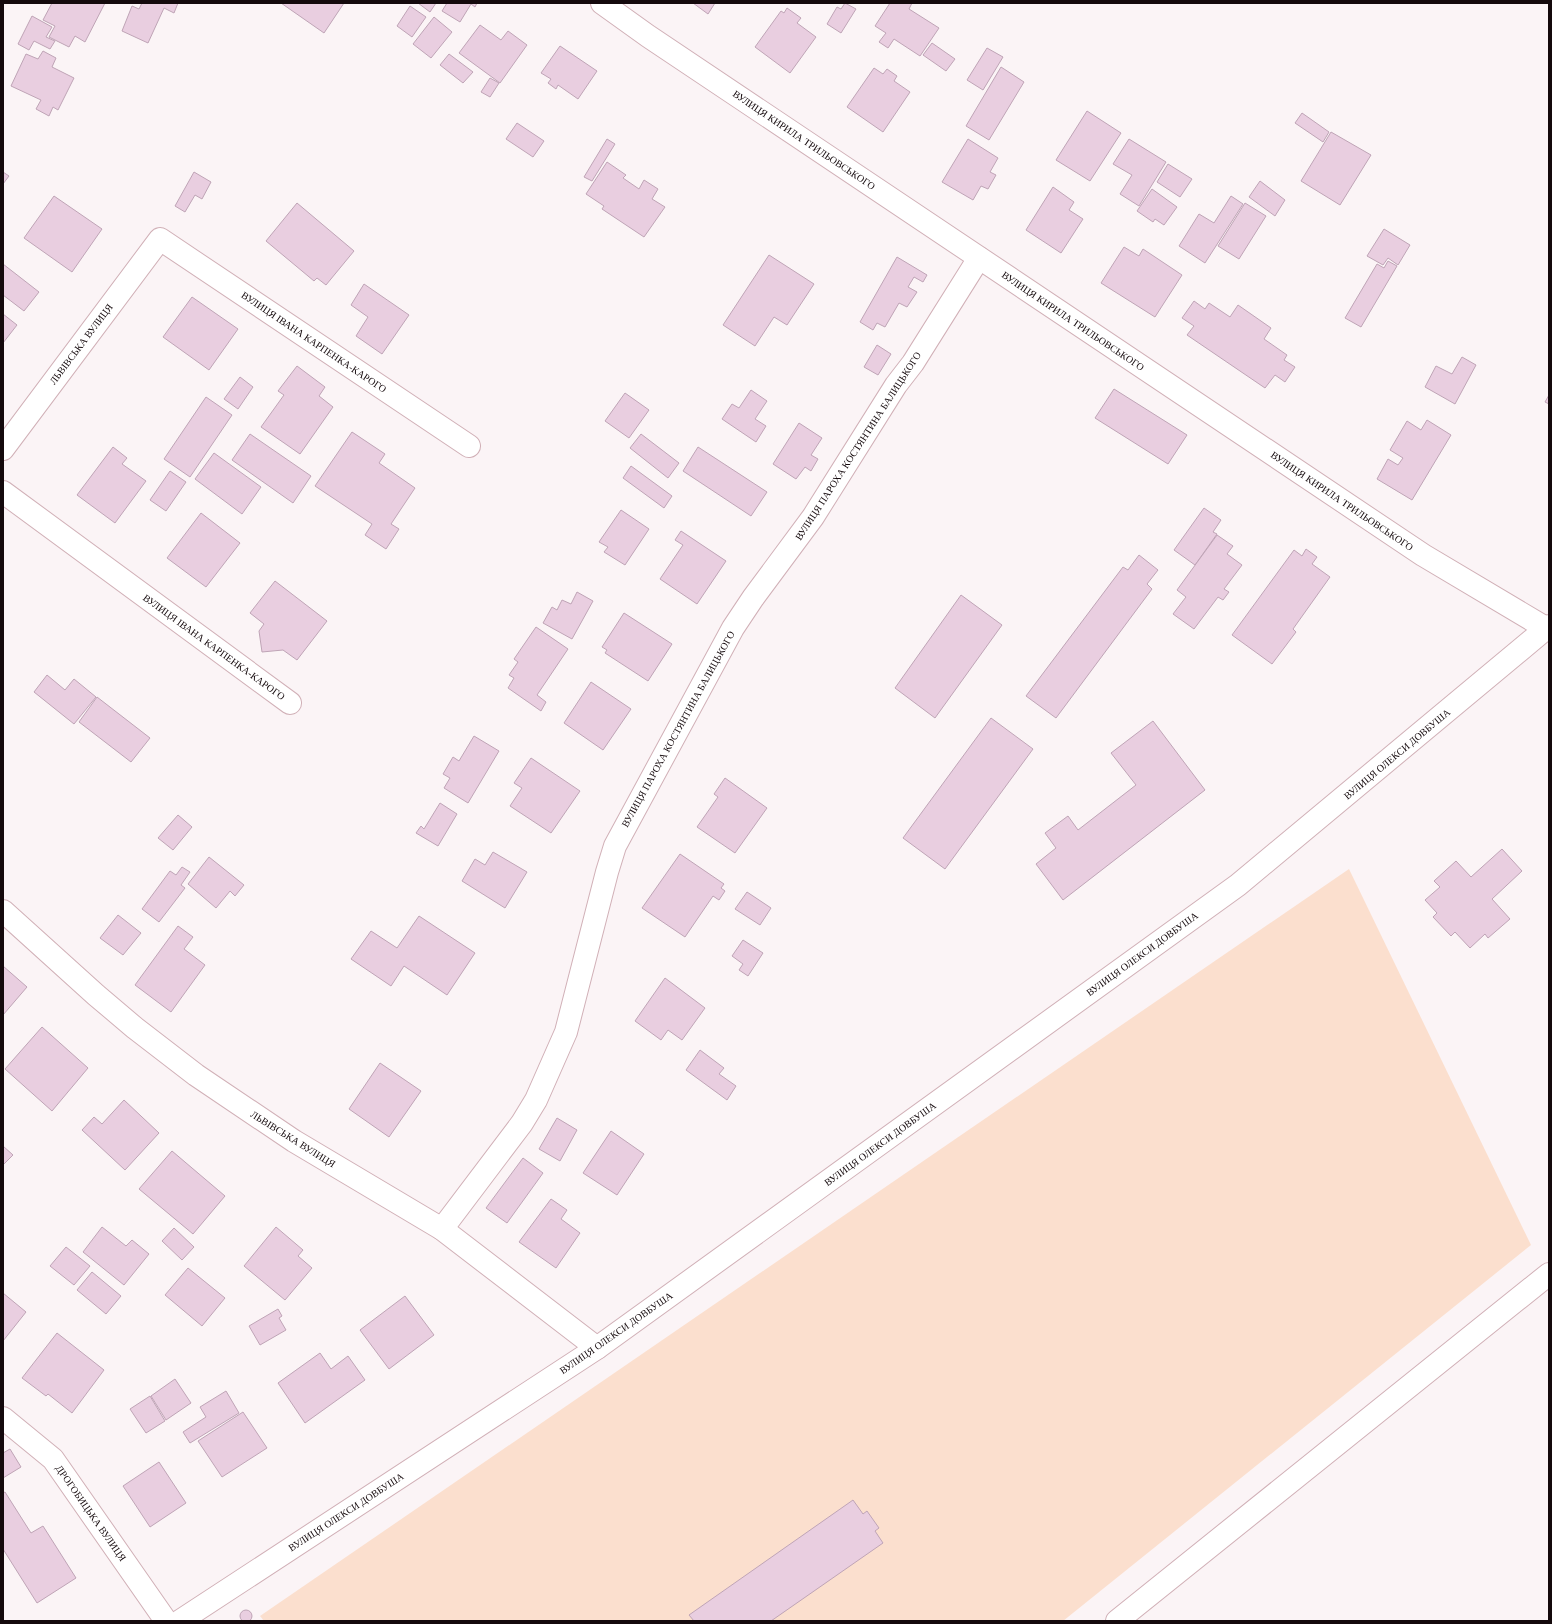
<svg xmlns="http://www.w3.org/2000/svg" width="1552" height="1624" viewBox="0 0 1552 1624" font-family="Georgia,serif">
<style>
.green{fill:#fbdfce}
.building{fill:#e9cee0;stroke:#bfa4b6}
.lines{fill:none;stroke-linecap:round;stroke-linejoin:round}
.minor-casing{stroke:#d1b0b7;stroke-width:24}
.minor{stroke:#fff;stroke-width:22}
.labels{text-anchor:middle;dominant-baseline:central;stroke-width:3.5;stroke-linejoin:round;paint-order:stroke}
.street-label{font-size:10px;fill:#14090c;stroke:#fff}
</style>
<rect width="100%" height="100%" fill="#fbf4f6"/>
<polygon class="green" points="1349,869 1531,1245 1063,1621 264,1621 260,1616"/>
<g class="building">
<polygon points="52,3 105,3 85,42 75,36 69,47 49,37 55,26 43,20"/>
<polygon points="142,3 178,3 174,13 164,8 148,43 122,31 132,6 139,9"/>
<polygon points="281,3 344,3 324,33"/>
<polygon points="418,3 436,3 430,12"/>
<polygon points="447,3 477,3 475,7 471,4 460,22 442,11"/>
<polygon points="693,3 715,3 708,14"/>
<polygon points="845,3 856,9 841,33 827,24 837,7 841,9"/>
<polygon points="890,3 912,3 909,9 939,28 920,56 894,39 888,48 879,42 886,33 875,26"/>
<polygon points="410,6 426,17 412,37 397,26"/>
<polygon points="787,8 801,18 797,23 816,37 790,73 755,47 781,11 784,13"/>
<polygon points="32,16 52,27 46,37 55,41 50,49 34,41 29,50 18,44"/>
<polygon points="434,17 452,32 431,58 413,44"/>
<polygon points="480,25 501,40 508,31 527,45 500,83 459,53"/>
<polygon points="932,43 955,59 946,71 923,55"/>
<polygon points="560,46 597,71 578,99 558,85 556,89 548,83 551,79 541,73"/>
<polygon points="987,48 1003,57 983,90 967,80"/>
<polygon points="43,51 56,58 52,67 74,78 58,110 53,107 49,116 36,109 41,100 11,86 26,54 38,59"/>
<polygon points="449,54 473,72 463,83 440,65"/>
<polygon points="1001,67 1024,82 989,140 966,126"/>
<polygon points="874,68 883,74 887,69 897,76 894,81 910,92 883,132 847,107"/>
<polygon points="490,78 499,83 490,97 481,92"/>
<polygon points="1087,111 1121,133 1090,181 1056,160"/>
<polygon points="1302,113 1329,132 1323,142 1295,123"/>
<polygon points="517,123 544,141 533,157 506,139"/>
<polygon points="1331,132 1371,155 1340,205 1301,181"/>
<polygon points="607,139 615,144 592,181 584,177"/>
<polygon points="968,139 998,158 990,172 996,175 988,189 981,186 973,200 942,182"/>
<polygon points="1129,139 1166,162 1139,206 1120,194 1132,175 1113,164"/>
<polygon points="607,162 626,175 623,178 639,189 644,180 658,189 652,199 665,207 644,237 602,209 604,206 586,194"/>
<polygon points="1168,164 1192,179 1180,197 1157,182"/>
<polygon points="3,172 9,176 3,184"/>
<polygon points="194,172 211,182 202,199 195,195 185,212 175,206"/>
<polygon points="1260,181 1285,200 1275,216 1249,197"/>
<polygon points="1053,187 1074,202 1069,210 1083,219 1061,253 1026,230"/>
<polygon points="1152,189 1177,207 1164,225 1155,219 1153,222 1137,211"/>
<polygon points="54,196 102,229 72,272 24,238"/>
<polygon points="1231,196 1243,204 1205,263 1179,246 1199,214 1214,223"/>
<polygon points="297,203 354,251 326,285 317,278 314,281 266,241"/>
<polygon points="1245,203 1266,216 1239,259 1218,246"/>
<polygon points="1384,229 1410,245 1398,265 1388,258 1383,265 1367,256"/>
<polygon points="1124,247 1139,256 1143,249 1182,275 1155,317 1101,283"/>
<polygon points="769,255 814,284 787,325 774,317 755,346 723,325"/>
<polygon points="897,257 927,275 923,282 914,277 908,287 917,292 907,307 899,303 885,327 877,323 873,330 860,322"/>
<polygon points="1388,261 1397,266 1361,327 1345,318 1377,264 1384,268"/>
<polygon points="3,264 39,292 24,311 3,295"/>
<polygon points="364,284 409,315 382,354 356,336 368,317 351,305"/>
<polygon points="192,297 238,329 209,370 163,337"/>
<polygon points="1194,301 1205,309 1209,303 1230,317 1238,305 1271,328 1264,339 1287,355 1284,360 1295,367 1285,382 1275,375 1265,388 1187,335 1194,326 1182,318"/>
<polygon points="3,314 17,325 3,343"/>
<polygon points="877,345 891,354 878,375 864,367"/>
<polygon points="1462,357 1476,365 1455,404 1425,387 1436,366 1452,374"/>
<polygon points="297,366 325,387 319,396 333,407 300,454 261,427 284,395 278,391"/>
<polygon points="240,377 253,387 238,409 224,399"/>
<polygon points="1114,389 1187,435 1168,464 1095,418"/>
<polygon points="751,390 767,401 755,419 766,426 756,442 722,419 732,404 739,408"/>
<polygon points="625,393 649,410 629,438 605,421"/>
<polygon points="1549,395 1549,404 1545,402"/>
<polygon points="206,397 232,415 190,477 164,459"/>
<polygon points="1427,420 1451,435 1412,500 1377,479 1388,459 1398,465 1403,458 1390,450 1407,421 1421,430"/>
<polygon points="799,423 822,438 811,455 818,459 811,471 805,467 796,479 773,464"/>
<polygon points="352,432 385,454 379,463 415,488 391,524 399,529 386,549 365,535 372,524 315,486"/>
<polygon points="250,434 311,476 293,503 232,460"/>
<polygon points="641,434 679,463 668,478 630,448"/>
<polygon points="113,447 127,458 122,464 146,481 115,523 77,495"/>
<polygon points="698,447 767,492 751,516 683,471"/>
<polygon points="214,453 261,487 242,514 195,479"/>
<polygon points="631,466 672,496 664,508 623,478"/>
<polygon points="170,471 186,482 166,511 150,500"/>
<polygon points="1204,508 1221,520 1213,532 1217,534 1195,565 1174,550"/>
<polygon points="621,510 649,529 625,565 604,552 608,547 599,542"/>
<polygon points="201,513 240,543 206,587 167,558"/>
<polygon points="681,531 726,561 697,604 660,579 683,545 675,540"/>
<polygon points="1217,535 1233,546 1227,554 1242,565 1224,589 1229,592 1223,600 1218,597 1194,629 1173,614 1186,597 1177,590"/>
<polygon points="1306,549 1317,557 1312,564 1330,577 1293,629 1296,632 1272,664 1232,635 1294,550 1302,556"/>
<polygon points="1139,555 1158,570 1147,584 1152,589 1056,718 1026,696 1123,567 1128,570"/>
<polygon points="275,581 327,621 297,660 283,650 262,652 259,631 264,624 250,613"/>
<polygon points="577,592 593,601 572,639 543,623 552,607 557,610 562,600 571,604"/>
<polygon points="961,595 1002,625 935,718 895,688"/>
<polygon points="624,613 672,644 648,681 605,653 607,650 602,647"/>
<polygon points="536,627 568,649 537,695 546,702 541,711 508,688 514,678 509,675 518,662 514,659"/>
<polygon points="47,675 65,690 74,679 96,697 74,724 34,692"/>
<polygon points="591,682 631,709 603,750 564,723"/>
<polygon points="97,697 150,738 131,762 79,722"/>
<polygon points="991,718 1033,749 945,869 903,838"/>
<polygon points="1153,721 1205,790 1063,900 1036,864 1056,848 1045,833 1068,816 1078,830 1136,785 1111,753"/>
<polygon points="474,736 499,751 468,803 444,788 450,778 443,774 453,757 459,761"/>
<polygon points="531,758 580,791 551,833 510,806 522,788 514,783"/>
<polygon points="725,778 767,808 735,853 697,827 718,797 714,794"/>
<polygon points="440,803 457,814 438,846 416,833 421,826 424,829"/>
<polygon points="178,815 192,827 173,850 158,838"/>
<polygon points="1502,849 1522,871 1492,899 1510,919 1488,938 1485,934 1470,948 1455,932 1451,936 1433,917 1437,913 1425,900 1440,887 1434,881 1456,861 1471,877"/>
<polygon points="493,852 527,872 505,908 462,881 475,859 485,865"/>
<polygon points="680,854 724,884 721,888 725,891 719,900 713,896 685,937 642,908"/>
<polygon points="209,857 244,885 235,896 230,891 216,908 188,884"/>
<polygon points="182,867 190,872 181,885 185,888 159,922 142,909 170,871 176,875"/>
<polygon points="747,892 771,908 760,925 735,909"/>
<polygon points="118,915 141,933 123,955 100,938"/>
<polygon points="419,916 475,953 447,995 404,966 391,986 351,959 371,931 397,948"/>
<polygon points="178,926 193,937 184,949 205,965 171,1012 135,985"/>
<polygon points="743,940 763,953 748,976 739,970 743,964 732,956"/>
<polygon points="3,966 27,987 3,1015"/>
<polygon points="665,978 705,1008 682,1040 668,1030 661,1040 635,1021"/>
<polygon points="42,1027 88,1068 52,1111 5,1069"/>
<polygon points="700,1050 724,1068 719,1074 736,1086 727,1100 686,1070"/>
<polygon points="380,1063 421,1091 389,1137 349,1109"/>
<polygon points="124,1100 159,1133 125,1170 82,1130 94,1117 102,1124"/>
<polygon points="557,1118 577,1130 560,1161 539,1149"/>
<polygon points="611,1131 644,1154 617,1195 583,1173"/>
<polygon points="3,1146 13,1155 3,1165"/>
<polygon points="172,1151 225,1196 193,1234 139,1189"/>
<polygon points="523,1158 543,1173 507,1223 486,1208"/>
<polygon points="551,1199 567,1210 561,1219 580,1233 556,1268 519,1242"/>
<polygon points="102,1227 126,1246 132,1240 149,1254 124,1285 83,1252"/>
<polygon points="276,1227 303,1250 298,1256 312,1268 285,1300 244,1266"/>
<polygon points="174,1228 194,1247 182,1260 162,1241"/>
<polygon points="66,1247 90,1266 74,1285 50,1266"/>
<polygon points="188,1268 225,1298 202,1326 165,1295"/>
<polygon points="92,1272 121,1296 106,1314 77,1290"/>
<polygon points="3,1293 26,1312 3,1341"/>
<polygon points="405,1296 434,1335 389,1369 360,1330"/>
<polygon points="278,1309 282,1316 279,1318 286,1330 260,1345 249,1326"/>
<polygon points="57,1333 104,1370 72,1413 48,1394 46,1396 22,1378"/>
<polygon points="320,1353 331,1369 348,1356 365,1380 305,1423 278,1383"/>
<polygon points="175,1379 191,1403 166,1420 151,1396"/>
<polygon points="226,1391 239,1413 190,1443 183,1432 206,1417 200,1407"/>
<polygon points="150,1396 165,1421 146,1433 130,1409"/>
<polygon points="243,1412 267,1448 222,1477 198,1441"/>
<polygon points="10,1449 21,1467 3,1478 3,1453"/>
<polygon points="159,1462 186,1503 150,1527 123,1486"/>
<polygon points="5,1492 31,1533 43,1526 76,1578 37,1603 3,1549 3,1493"/>
<polygon points="853,1500 863,1514 867,1511 879,1528 875,1531 883,1543 771,1621 694,1621 689,1615"/>
<circle cx="246" cy="1616" r="6"/>
</g>
<g class="lines">
<g class="minor-casing">
<g id="minor">
<polyline points="602,3 648,36 1423,555 1549,630"/>
<polyline points="3,449 160,239 469,446"/>
<polyline points="3,492 290,703"/>
<polyline points="3,911 96,995 135,1028 196,1075 294,1141 442,1229 597,1348"/>
<polyline points="442,1229 522,1123 536,1100 566,1032 607,872 615,846 733,628 753,598 813,517 896,385 913,363 979,258"/>
<polyline points="3,1418 53,1459 166,1621"/>
<polyline points="180,1621 597,1348 1238,885 1549,626"/>
<polyline points="1117,1621 1549,1274"/>
</g>
</g>
<use href="#minor" class="minor"/>
</g>
<g class="labels">
<g class="street-label">
<text transform="translate(804 140) rotate(34)">ВУЛИЦЯ КИРИЛА ТРИЛЬОВСЬКОГО</text>
<text transform="translate(1073 321) rotate(34)">ВУЛИЦЯ КИРИЛА ТРИЛЬОВСЬКОГО</text>
<text transform="translate(314 342) rotate(34)">ВУЛИЦЯ ІВАНА КАРПЕНКА-КАРОГО</text>
<text transform="translate(81 344) rotate(-53)">ЛЬВІВСЬКА ВУЛИЦЯ</text>
<text transform="translate(858 446) rotate(-57)">ВУЛИЦЯ ПАРОХА КОСТЯНТИНА БАЛИЦЬКОГО</text>
<text transform="translate(1342 501) rotate(34)">ВУЛИЦЯ КИРИЛА ТРИЛЬОВСЬКОГО</text>
<text transform="translate(214 647) rotate(36)">ВУЛИЦЯ ІВАНА КАРПЕНКА-КАРОГО</text>
<text transform="translate(678 729) rotate(-61)">ВУЛИЦЯ ПАРОХА КОСТЯНТИНА БАЛИЦЬКОГО</text>
<text transform="translate(1397 754) rotate(-40)">ВУЛИЦЯ ОЛЕКСИ ДОВБУША</text>
<text transform="translate(1142 954) rotate(-36)">ВУЛИЦЯ ОЛЕКСИ ДОВБУША</text>
<text transform="translate(293 1139) rotate(32)">ЛЬВІВСЬКА ВУЛИЦЯ</text>
<text transform="translate(880 1144) rotate(-36)">ВУЛИЦЯ ОЛЕКСИ ДОВБУША</text>
<text transform="translate(616 1333) rotate(-35)">ВУЛИЦЯ ОЛЕКСИ ДОВБУША</text>
<text transform="translate(346 1512) rotate(-33)">ВУЛИЦЯ ОЛЕКСИ ДОВБУША</text>
<text transform="translate(91 1513) rotate(55)">ДРОГОБИЦЬКА ВУЛИЦЯ</text>
</g>
</g>
<rect width="1552" height="1624" fill="none" stroke="#14090c" stroke-width="8"/>
</svg>
